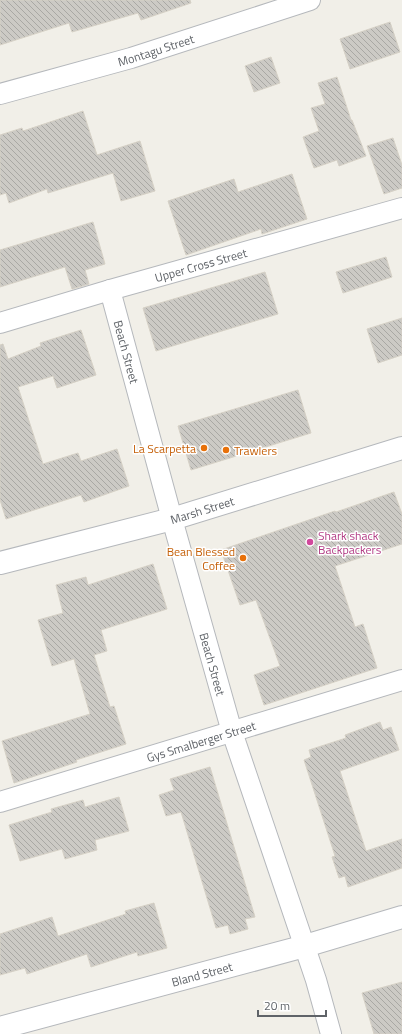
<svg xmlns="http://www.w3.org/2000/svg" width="402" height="1034" viewBox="0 0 402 1034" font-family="'Titillium Web',sans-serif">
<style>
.building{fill:url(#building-back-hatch);stroke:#d6d1c6}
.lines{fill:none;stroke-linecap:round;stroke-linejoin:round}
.minor-casing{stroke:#b5b8bc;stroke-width:22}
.tertiary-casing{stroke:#b5b8bc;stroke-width:24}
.minor{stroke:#fff;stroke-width:20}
.tertiary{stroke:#fff;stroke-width:22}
.food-dot{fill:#e8710a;stroke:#fff;stroke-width:1.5}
.hotel-dot{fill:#d1479c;stroke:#fff;stroke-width:1.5}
.labels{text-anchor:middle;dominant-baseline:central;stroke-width:3;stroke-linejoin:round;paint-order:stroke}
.street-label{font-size:12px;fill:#5f6368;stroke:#fff}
.food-label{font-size:12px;fill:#c56008;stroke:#fff;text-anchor:end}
.hotel-label{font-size:12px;fill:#b23c85;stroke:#fff;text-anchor:start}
</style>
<defs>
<pattern id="building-back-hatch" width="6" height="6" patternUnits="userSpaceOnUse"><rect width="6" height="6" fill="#cccac5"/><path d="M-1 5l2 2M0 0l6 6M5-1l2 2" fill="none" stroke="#a9a8a4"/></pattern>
</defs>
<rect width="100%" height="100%" fill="#f1efe8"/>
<g class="building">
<polygon points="0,0 190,0 191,3 141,20 138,13 72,32 69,23 0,45"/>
<polygon points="390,22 400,52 350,69 340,39"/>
<polygon points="271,57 280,83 254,92 245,66"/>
<polygon points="337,77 351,120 352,120 366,156 339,166 337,160 314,168 303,137 319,131 311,108 325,104 318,83"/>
<polygon points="83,111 97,155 140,141 155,191 121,201 113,173 48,193 47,189 9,203 6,193 0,195 0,135 22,128 23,131"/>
<polygon points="393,138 402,165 402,188 384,194 367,146"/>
<polygon points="292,174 307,219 262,234 261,229 186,255 168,201 234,179 238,192"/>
<polygon points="93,222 105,264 85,270 89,284 72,289 65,267 0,287 0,250"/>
<polygon points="386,257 392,277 343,293 336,272"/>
<polygon points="265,272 278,314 156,351 143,308"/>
<polygon points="402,318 402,355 378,363 367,329"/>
<polygon points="81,330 96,375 57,388 53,376 18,387 43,464 78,453 81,461 117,449 129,486 84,502 81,495 6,519 0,500 0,345 3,344 8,359 41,346 40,343"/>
<polygon points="298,390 311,433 191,470 178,426"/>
<polygon points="394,492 402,514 402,544 335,566 355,627 363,624 377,668 264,705 254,675 280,666 256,600 240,605 221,550 335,511 336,512"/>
<polygon points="153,564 167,609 101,630 107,651 94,655 110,707 114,706 126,744 76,760 77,762 14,783 2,741 90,714 74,659 52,666 38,620 63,613 56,585 86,577 88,585"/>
<polygon points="380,722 383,730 391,727 399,750 340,771 366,851 402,839 402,868 348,887 345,876 339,878 332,857 335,856 304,760 311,757 309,750 346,738 345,735"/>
<polygon points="210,767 255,917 245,919 248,929 230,934 228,925 216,928 181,812 166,816 159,795 174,790 170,779"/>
<polygon points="119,797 129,831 95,840 97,850 65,859 62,849 20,861 9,825 52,812 51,809 83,800 85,807"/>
<polygon points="154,903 167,948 138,956 137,952 91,967 87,954 27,974 25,968 0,975 0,934 52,917 58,936 126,914 125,911"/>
<polygon points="402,982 402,1034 374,1034 362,993"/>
</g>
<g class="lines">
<g class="minor-casing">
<g id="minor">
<path id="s1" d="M0,94L131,58L310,0"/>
<path id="s2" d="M110,290L172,519L232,732L316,980L331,1034"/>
<path id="s3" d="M0,323L110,290L402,208"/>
<path id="s4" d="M0,802L402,680"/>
</g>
</g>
<g class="tertiary-casing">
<g id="tertiary">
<path id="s5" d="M0,563L172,519L402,448"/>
<path id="s6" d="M0,1028L305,946L402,917"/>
</g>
</g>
<use href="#minor" class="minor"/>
<use href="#tertiary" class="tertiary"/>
</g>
<g class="food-dot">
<circle cx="204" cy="448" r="4"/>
<circle cx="226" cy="450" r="4"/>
<circle cx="243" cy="558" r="4"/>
</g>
<circle class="hotel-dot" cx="310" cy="542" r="4"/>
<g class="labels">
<g class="street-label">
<text stroke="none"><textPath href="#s1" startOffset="162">Montagu Street</textPath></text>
<text stroke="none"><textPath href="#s3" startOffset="209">Upper Cross Street</textPath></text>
<text stroke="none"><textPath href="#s2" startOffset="64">Beach Street</textPath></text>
<text stroke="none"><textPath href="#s5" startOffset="209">Marsh Street</textPath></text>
<text stroke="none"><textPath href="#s2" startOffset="388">Beach Street</textPath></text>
<text stroke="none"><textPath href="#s4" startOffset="210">Gys Smalberger Street</textPath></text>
<text stroke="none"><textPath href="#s6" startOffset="209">Bland Street</textPath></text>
</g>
<g class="food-label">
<text x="196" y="448">La Scarpetta</text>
<text x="234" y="450" text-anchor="start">Trawlers</text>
<text x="235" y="551">Bean Blessed<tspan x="235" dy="14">Coffee</tspan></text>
</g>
<g class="hotel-label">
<text x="318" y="535">Shark shack<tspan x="318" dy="14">Backpackers</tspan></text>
</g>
</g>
<path d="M258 1010v6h68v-6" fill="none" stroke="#5f6368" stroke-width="2"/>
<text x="264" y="1010" font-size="12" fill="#5f6368" stroke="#ffffff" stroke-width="3" paint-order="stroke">20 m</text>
</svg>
